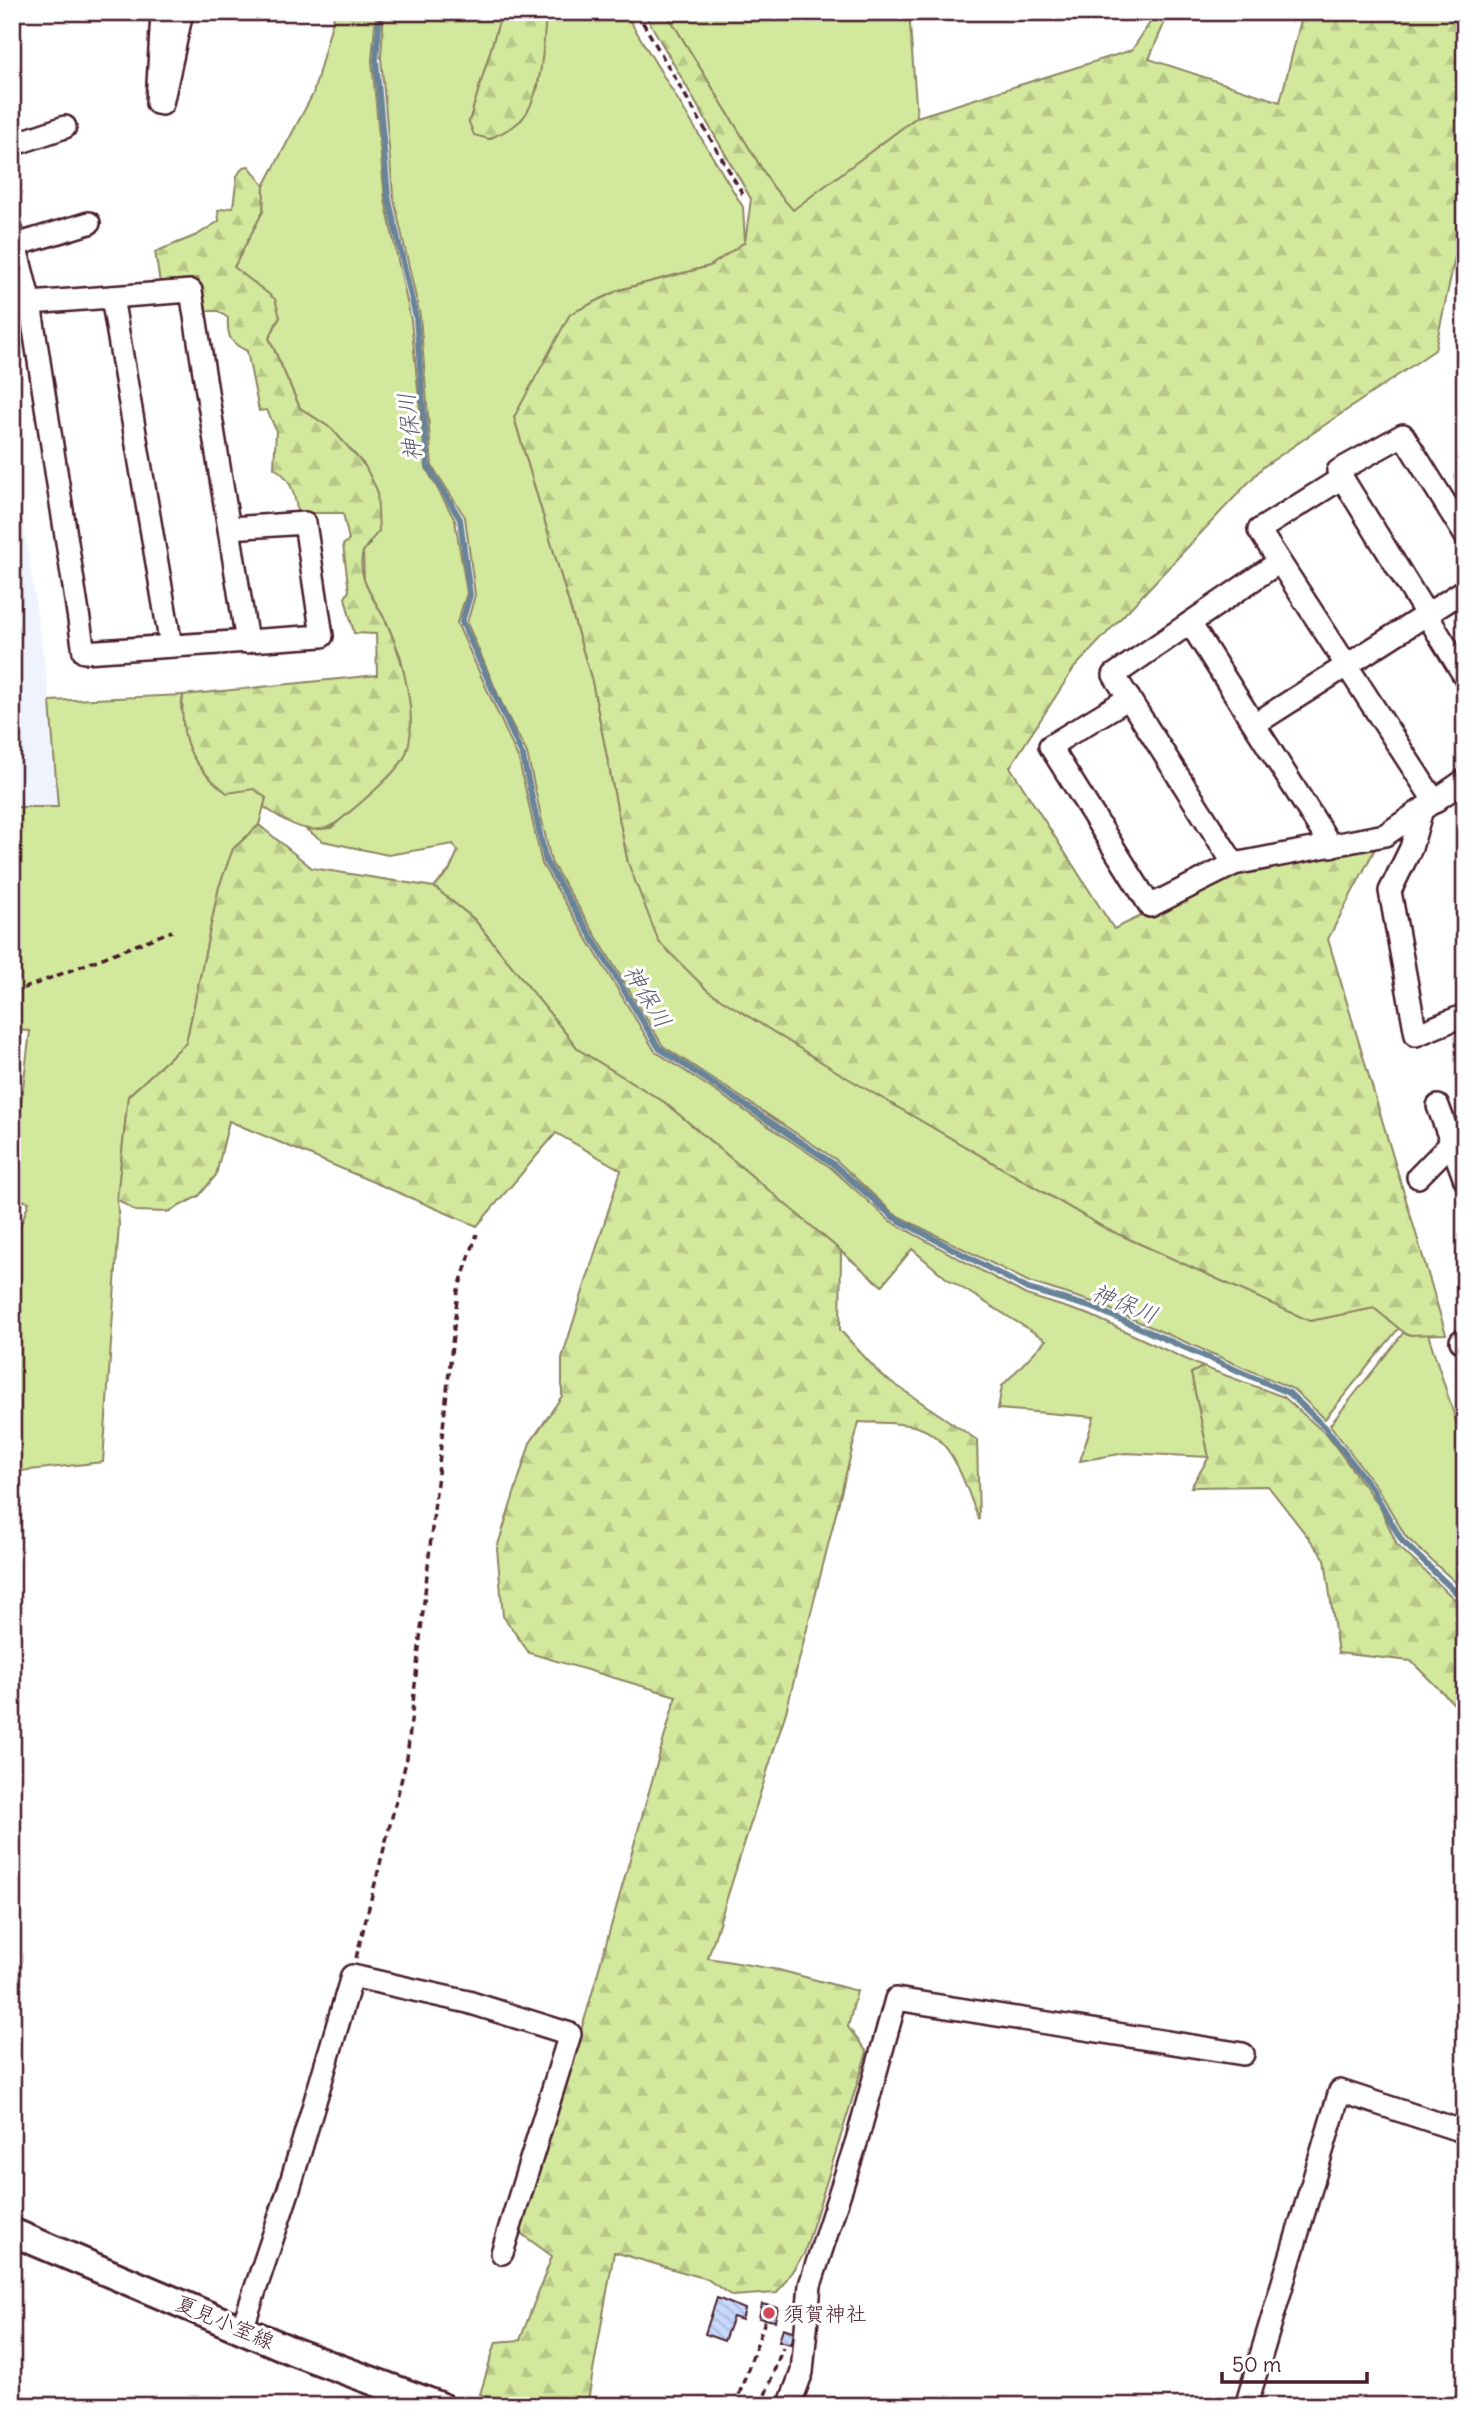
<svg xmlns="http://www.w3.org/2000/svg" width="1477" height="2418" viewBox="0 0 1477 2418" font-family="Delius,'Klee One',sans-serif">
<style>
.built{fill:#eef3fe}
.grass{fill:#d2e89d;stroke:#8e8464;stroke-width:2}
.forest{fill:url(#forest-firs);stroke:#8e8464;stroke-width:2}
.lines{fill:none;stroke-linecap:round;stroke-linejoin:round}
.stream{stroke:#698397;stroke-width:6}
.building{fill:url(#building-back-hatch);stroke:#4a1f2b;stroke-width:2}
.minor-casing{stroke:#4a1f2b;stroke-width:26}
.major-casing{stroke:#4a1f2b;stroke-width:32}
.path{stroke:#4a1f2b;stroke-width:3.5;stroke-dasharray:7 5;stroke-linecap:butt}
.minor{stroke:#fff;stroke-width:21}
.major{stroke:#fff;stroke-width:26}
.poi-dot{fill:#d1495b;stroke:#fff;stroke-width:2.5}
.labels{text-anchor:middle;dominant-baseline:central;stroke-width:6;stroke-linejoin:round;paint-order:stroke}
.poi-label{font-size:21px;fill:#4a1f2b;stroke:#fff;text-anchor:start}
.street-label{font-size:21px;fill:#4a1f2b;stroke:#fff}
.water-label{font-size:23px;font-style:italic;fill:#5c596a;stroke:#fff}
</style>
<defs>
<pattern id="forest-firs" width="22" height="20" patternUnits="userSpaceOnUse" patternTransform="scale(1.75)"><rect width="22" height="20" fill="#d2e89d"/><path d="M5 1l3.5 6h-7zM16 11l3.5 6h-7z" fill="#b6c787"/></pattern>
<pattern id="building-back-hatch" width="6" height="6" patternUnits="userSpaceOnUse" patternTransform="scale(1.75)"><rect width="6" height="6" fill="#c6d8fd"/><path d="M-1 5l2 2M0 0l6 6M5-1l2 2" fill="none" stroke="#acb9d9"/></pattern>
</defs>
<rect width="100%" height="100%" fill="#fff"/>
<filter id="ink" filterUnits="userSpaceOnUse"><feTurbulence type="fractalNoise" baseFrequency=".0143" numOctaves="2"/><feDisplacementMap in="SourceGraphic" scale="14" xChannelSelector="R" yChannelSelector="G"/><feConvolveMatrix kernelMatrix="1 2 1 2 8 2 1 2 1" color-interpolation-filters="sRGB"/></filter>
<g filter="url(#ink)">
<polygon class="built" points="12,445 50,701 58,807 12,807"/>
<g class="grass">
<polygon points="335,12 376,12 372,61 385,200 411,320 426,468 455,520 467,593 457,623 519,760 542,864 655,1051 830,1167 890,1221 1026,1295 1090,1315 1203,1367 1191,1373 1209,1457 1125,1453 1080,1461 1094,1417 998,1409 1002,1386 1046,1340 946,1278 912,1249 882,1286 664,1102 579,1050 474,919 434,887 449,871 458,851 453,844 388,855 323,841 307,830 331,828 373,791 409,704 401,658 387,623 364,582 363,551 370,544 365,466 332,429 300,408 269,338 280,317 234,267 263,211 264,186 313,94"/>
<polygon points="384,12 502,12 469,122 489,139 522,119 538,87 546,12 629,12 627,16 743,207 745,242 710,266 619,290 514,417 592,681 628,863 845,1076 1105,1228 1310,1321 1374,1308 1399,1328 1325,1419 1293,1389 1096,1303 1029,1282 894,1214 835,1159 663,1046 551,862 527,753 505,711 467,623 475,595 465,517 432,466 420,316 393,195 381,57"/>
<polygon points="666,12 909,12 917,117 792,211 773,187"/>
<polygon points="183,695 181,709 266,798 259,825 233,849 219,887 186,1043 128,1096 117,1199 119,1224 103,1462 12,1472 12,1250 29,1202 12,1198 12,1177 30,1031 12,1030 12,807 58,807 50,701"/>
<polygon points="1404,1332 1428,1334 1465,1449 1465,1591 1406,1537 1378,1489 1330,1425"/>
</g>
<g class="forest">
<path d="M502,12H546C544,41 542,97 522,119C514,128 499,134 489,139L474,135L469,122Z"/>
<polygon points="650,12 666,12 773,187 793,210 917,117 1132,50 1157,12 1169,12 1149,59 1280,102 1303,12 1465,12 1465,229 1461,230 1435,350 1263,467 1074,668 1010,767 1114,929 1246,866 1378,843 1328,939 1446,1334 1407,1335 1374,1308 1310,1321 1105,1228 844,1076 708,991 659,942 628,863 592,681 514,417 570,314 619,290 710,266 745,242 751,199 646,16"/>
<path d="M249,166L264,186L263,211L234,267L275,299L280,317L269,338L300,408L332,429L365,466L377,490L379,531C375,536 365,546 363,552C355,580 378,603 388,626C403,659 420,722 405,756C398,772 355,808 340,820C315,841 287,823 264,807L266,798L254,789L227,793C191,765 179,742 183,695L377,675L376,634L354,633L345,598L349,591L343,545L349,540L343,513H298C294,494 292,478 274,468L276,430L267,410L259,411L247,351C230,343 227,337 228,318L218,311H207L198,278L160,283L155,252L197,235L219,221L218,210L233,207L237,176L243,167Z"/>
<path d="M259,825L312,868L434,887L474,919L579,1050L664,1102L841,1251L840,1330L881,1375L977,1440L979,1520C965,1486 954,1435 913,1426C897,1422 876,1423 859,1422L786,1712L708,1958L779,1970L857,1991L848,2027L867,2052L804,2254L777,2293L732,2296L707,2279L614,2252L587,2406H518L480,2394L496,2342L520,2340L552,2256L519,2232L587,2011L676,1696L529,1653L503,1616L497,1548L530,1443L562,1396V1358L621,1170L556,1133L477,1226L229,1121L216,1175L199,1196L168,1212L135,1211L117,1199L128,1096L186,1043L219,887L233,849Z"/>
<polygon points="1203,1367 1284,1397 1327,1435 1380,1507 1397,1545 1465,1609 1465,1715 1411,1661 1338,1653 1325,1559 1268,1486 1191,1487 1209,1457 1191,1373"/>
</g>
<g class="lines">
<polyline class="stream" points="380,12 376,60 388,196 416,318 428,466 460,519 470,595 462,622 523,757 546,862 659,1048 832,1163 893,1217 1028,1289 1094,1308 1289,1393 1325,1427 1373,1490 1402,1541 1465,1601"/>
</g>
<g class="building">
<polygon points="717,2298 745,2309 742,2320 733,2317 724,2341 705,2334"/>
<polygon points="762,2304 778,2308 775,2321 759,2318"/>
<polygon points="783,2328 795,2332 791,2344 779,2341"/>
</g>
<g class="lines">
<g class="minor-casing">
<g id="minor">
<polyline points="162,12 157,103 162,104 182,12"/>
<polyline points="12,145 65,127"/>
<polyline points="12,232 30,303 84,652 322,636 305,523 230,528"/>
<polyline points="16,245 89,223"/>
<polyline points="112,297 171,646"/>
<polyline points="30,303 191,291 247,642"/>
<polyline points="1342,478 1259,530 1435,802"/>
<polyline points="1465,535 1403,435 1338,471 1465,677"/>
<polyline points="1190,623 1331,846"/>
<polyline points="1129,698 1050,746 1150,906 1234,864 1385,835 1465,780"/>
<polyline points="1255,724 1465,590"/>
<polyline points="1421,813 1411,848 1390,891 1416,1035 1465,1015"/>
<polyline points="1234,864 1114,675 1279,562"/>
<polyline points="1438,1106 1465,1180"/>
<polyline points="1418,1177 1465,1129"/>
<polyline points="1461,1341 1465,1340"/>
<polyline points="242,2329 289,2189 352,1976 468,2002 570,2034 502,2253"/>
<polyline points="789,2406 802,2372 810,2285 857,2140 896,1999 1243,2054"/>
<polyline points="1246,2406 1340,2091 1465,2132"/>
</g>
</g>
<g class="major-casing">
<polyline id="major" points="12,2232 295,2352 440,2406"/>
</g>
<g class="path">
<polyline points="642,12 639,16 745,198"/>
<polyline points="12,993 172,931"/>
<polyline points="356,1958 407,1758 458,1290 477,1234"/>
<polyline points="735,2406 765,2321"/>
<polyline points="761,2406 783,2347"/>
</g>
<use href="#minor" class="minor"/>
<use href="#major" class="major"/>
</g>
</g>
<circle class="poi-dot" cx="769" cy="2313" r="7"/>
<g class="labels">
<g class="poi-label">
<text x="783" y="2313">須賀神社</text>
</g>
<g class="street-label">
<text transform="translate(225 2322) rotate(23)">夏見小室線</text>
</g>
<g class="water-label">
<text transform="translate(409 427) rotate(-96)">神保川</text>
<text transform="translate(648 996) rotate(59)">神保川</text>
<text transform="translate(1125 1303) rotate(22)">神保川</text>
</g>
</g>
<rect width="1477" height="2418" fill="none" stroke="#fff" stroke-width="42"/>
<rect x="21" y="21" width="1435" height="2376" fill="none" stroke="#4a1f2b" stroke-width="2.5" filter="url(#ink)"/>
<path d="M1222 2372v10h145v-10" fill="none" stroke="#4a1f2b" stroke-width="3.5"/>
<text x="1232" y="2372" font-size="21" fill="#4a1f2b" stroke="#ffffff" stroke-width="5" paint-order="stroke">50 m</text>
</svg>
